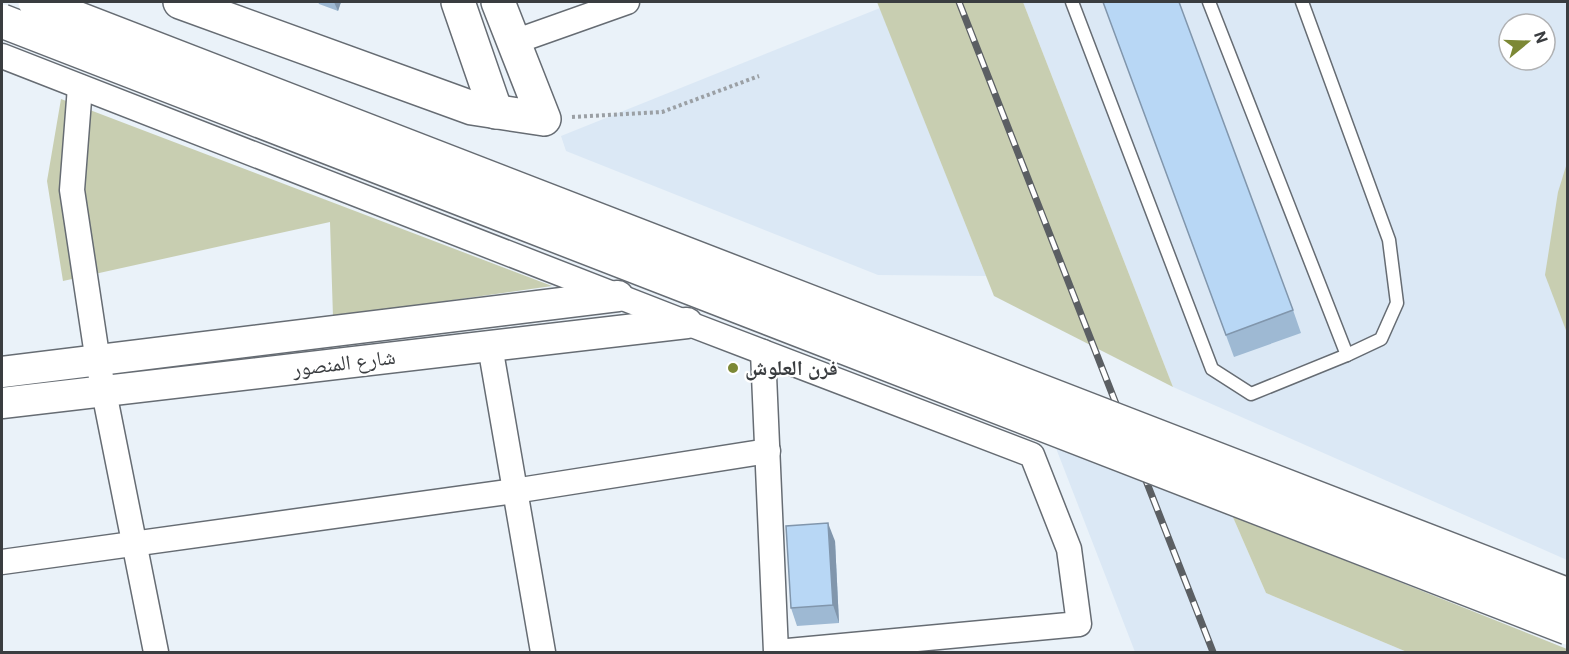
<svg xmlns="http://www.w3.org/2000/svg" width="1569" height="654" viewBox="0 0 1569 654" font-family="Roboto,'Noto Naskh Arabic',sans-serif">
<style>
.built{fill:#dbe8f5;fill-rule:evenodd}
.green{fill:#c8ceb1}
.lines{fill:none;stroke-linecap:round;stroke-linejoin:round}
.service-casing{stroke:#666c73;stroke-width:15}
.minor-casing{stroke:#666c73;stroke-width:27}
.tertiary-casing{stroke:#666c73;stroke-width:33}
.secondary-casing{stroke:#666c73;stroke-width:36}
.path{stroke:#9ba0a5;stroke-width:4;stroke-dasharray:3 3;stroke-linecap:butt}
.service{stroke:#fff;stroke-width:12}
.minor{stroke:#fff;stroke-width:24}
.tertiary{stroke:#fff;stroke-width:30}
.secondary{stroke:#fff;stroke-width:33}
.rail-casing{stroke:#5b5f63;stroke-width:7}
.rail{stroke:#fff;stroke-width:4.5;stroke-dasharray:14;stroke-linecap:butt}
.primary-bridge-casing{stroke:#666c73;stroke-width:36;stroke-linecap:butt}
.primary-bridge{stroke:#fff;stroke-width:33}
.wall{fill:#9eb9d3}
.shaded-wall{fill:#8196ac}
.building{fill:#b8d7f5;stroke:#8196ac;stroke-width:1.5}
.poi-dot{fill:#7c8835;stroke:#fff;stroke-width:2}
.labels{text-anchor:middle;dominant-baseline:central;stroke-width:4.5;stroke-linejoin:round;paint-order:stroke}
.street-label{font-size:21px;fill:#3a3d40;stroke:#fff}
.poi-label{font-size:21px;font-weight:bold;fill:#3a3d40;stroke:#fff;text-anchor:start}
</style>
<rect width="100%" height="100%" fill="#eaf2f9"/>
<g class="built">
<path d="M1023,2H1567V560L1173,387ZM1509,24H1545V60H1509Z"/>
<polygon points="880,8 986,276 878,275 566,151 561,136"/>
<polygon points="1054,443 1232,515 1266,593 1407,652 1135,652"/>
</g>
<g class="green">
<polygon points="877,2 1023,2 1173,387 994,296"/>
<polygon points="61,99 552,286 333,317 330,222 63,281 47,181"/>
<polygon points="1567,163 1567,333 1545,275 1558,192"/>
<polygon points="1232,515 1567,649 1567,652 1407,652 1266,593"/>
</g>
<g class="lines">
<g class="service-casing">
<g id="service">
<polyline points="1072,2 1212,369 1251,394 1347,355 1381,339 1397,303 1389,240 1302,2"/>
<polyline points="1209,2 1347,355"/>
</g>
</g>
<g class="minor-casing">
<g id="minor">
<polyline points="514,42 627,2"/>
<polyline points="2,56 687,323 1032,455 1069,549 1079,624 777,652"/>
<polyline points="80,87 72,190 98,362 156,652"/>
<polyline points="490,346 543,652"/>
<polyline points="763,352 776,652"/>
<polyline points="2,562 514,491 768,451"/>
</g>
</g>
<g class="tertiary-casing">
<g id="tertiary">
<polyline points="2,372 618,296"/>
<polyline points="2,403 687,323"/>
</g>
</g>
<g class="secondary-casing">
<g id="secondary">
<polyline points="180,2 472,108 544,119 498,2"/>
<polyline points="458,2 496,112"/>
</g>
</g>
<polyline class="path" points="572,117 662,112 759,76"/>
<use href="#service" class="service"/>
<use href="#minor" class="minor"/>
<use href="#tertiary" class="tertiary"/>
<use href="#secondary" class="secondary"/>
<g class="rail-casing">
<polyline id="rail" points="959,2 1213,652"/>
</g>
<use href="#rail" class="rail"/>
<g class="primary-bridge-casing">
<g id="primary-bridge">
<polyline points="35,2 1568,595"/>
<polyline points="2,21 1568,628"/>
</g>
</g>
<use href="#primary-bridge" class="primary-bridge"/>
</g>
<g class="wall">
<polygon points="318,2 341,2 338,11 319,4"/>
<polygon points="1103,2 1293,310 1301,333 1234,357"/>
<polygon points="835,541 839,623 797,626 791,608"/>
</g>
<g class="shaded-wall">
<polygon points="334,2 341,2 338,11"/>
<polygon points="828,523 835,541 839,623 833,605"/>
</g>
<g class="building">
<polygon points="1103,2 1179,2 1293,310 1226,335"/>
<polygon points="828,523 833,605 791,608 786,526"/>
</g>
<circle class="poi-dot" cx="733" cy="368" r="6"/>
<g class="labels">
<g class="street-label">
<text transform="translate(344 363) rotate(-7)">شارع المنصور</text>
</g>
<g class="poi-label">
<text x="745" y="368">فرن العلوش</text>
</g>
</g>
<rect width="1569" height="654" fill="none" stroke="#3a3d40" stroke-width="6"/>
<g transform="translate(1527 42) rotate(71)"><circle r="28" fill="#ffffff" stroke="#b0b1b3" stroke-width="1.5"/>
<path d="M0-4.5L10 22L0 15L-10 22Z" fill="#7c8835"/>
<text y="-9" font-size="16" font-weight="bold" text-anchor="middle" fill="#3a3d40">N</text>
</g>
</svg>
